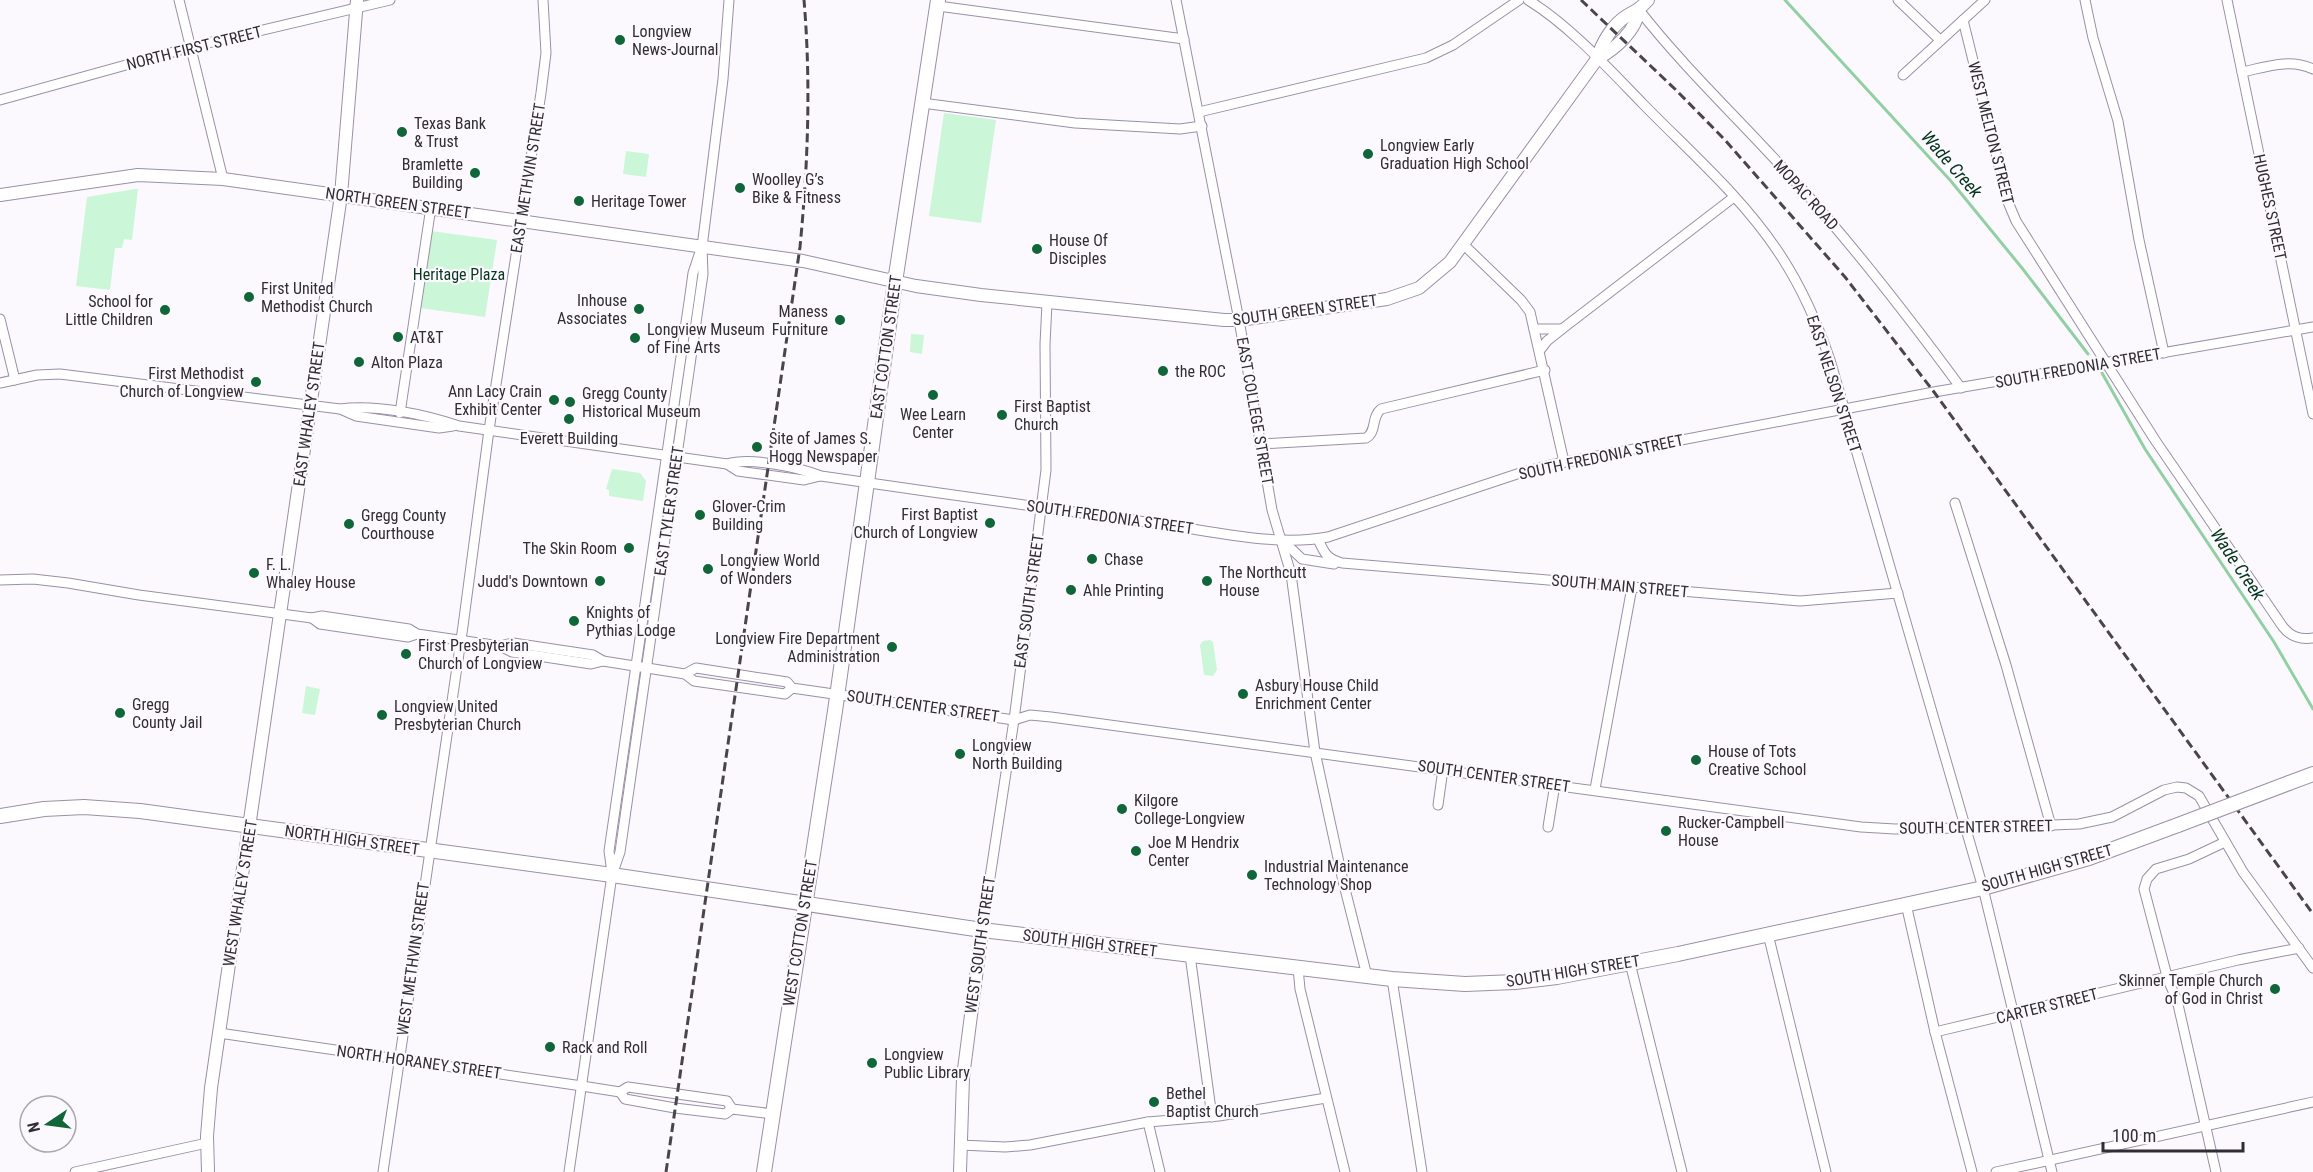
<svg xmlns="http://www.w3.org/2000/svg" width="2313" height="1172" viewBox="0 0 2313 1172" font-family="'Roboto Condensed',sans-serif">
<style>
.green{fill:#cbf6d7}
.lines{fill:none;stroke-linecap:round;stroke-linejoin:round}
.stream{stroke:#92d0a4;stroke-width:3}
.minor-casing{stroke:#9b8fa6;stroke-width:11}
.tertiary-casing{stroke:#9b8fa6;stroke-width:14}
.secondary-casing{stroke:#9b8fa6;stroke-width:16}
.minor{stroke:#fff;stroke-width:9}
.tertiary{stroke:#fff;stroke-width:12}
.secondary{stroke:#fff;stroke-width:14}
.rail{stroke:#49444d;stroke-width:3;stroke-dasharray:9 4.5;stroke-linecap:butt}
.secondary-bridge-casing{stroke:#9b8fa6;stroke-width:16;stroke-linecap:butt}
.secondary-bridge{stroke:#fff;stroke-width:14}
.poi-dot{fill:#106638;stroke:#fcf9fe;stroke-width:2}
.labels{text-anchor:middle;dominant-baseline:central;stroke-width:4.5;stroke-linejoin:round;paint-order:stroke}
.poi-label{font-size:16px;fill:#312c35;stroke:#fcf9fe;text-anchor:start}
.street-label{font-size:16px;fill:#312c35;stroke:#fcf9fe}
.park-label{font-size:16px;fill:#07381d;stroke:#fcf9fe}
.water-label{font-size:18px;font-style:italic;fill:#023419;stroke:#fcf9fe}
</style>
<rect width="100%" height="100%" fill="#fcf9fe"/>
<g class="green">
<polygon points="944,113 996,120 981,223 929,216"/>
<polygon points="626,151 649,154 646,177 623,174"/>
<polygon points="135,189 138,189 132,240 124,239 122,248 115,248 110,290 76,286 87,197"/>
<polygon points="431,231 497,240 485,317 420,308"/>
<polygon points="911,334 924,335 922,354 910,352"/>
<polygon points="612,469 640,473 646,481 643,501 609,496 609,490 606,489"/>
<polygon points="1210,640 1213,642 1217,670 1213,676 1204,675 1200,645 1203,641"/>
<polygon points="306,686 320,689 315,715 302,713"/>
</g>
<g class="lines">
<g class="stream">
<polyline points="1785,0 1950,180 2022,268 2088,354"/>
<polyline points="2102,373 2145,449 2274,642 2313,709"/>
</g>
<g class="minor-casing">
<g id="minor">
<polyline points="179,0 223,179"/>
<polyline points="1176,0 1239,320 1272,510 1291,574 1315,752 1343,881 1367,976"/>
<path d="M1528,0C1569,25 1609,69 1643,104C1690,152 1742,197 1779,253C1801,286 1817,322 1830,360L1983,888L2052,1172"/>
<polyline points="1898,0 1940,40"/>
<polyline points="2085,0 2093,38 2118,121 2139,240 2164,353"/>
<polyline points="2227,0 2313,414"/>
<polyline points="938,6 1184,39"/>
<path d="M1639,10C1686,70 1742,122 1793,179C1853,245 1908,316 1961,388"/>
<path d="M1963,20L2008,202L2016,221L2155,440L2283,627C2291,637 2300,640 2313,638"/>
<path d="M2242,72C2266,67 2290,58 2313,69"/>
<polyline points="1903,75 1985,0"/>
<polyline points="0,100 191,47 390,0"/>
<polyline points="922,103 1075,123 1180,129 1202,126"/>
<polyline points="1199,112 1426,58 1453,45 1519,0"/>
<polyline points="1464,245 1521,300 1530,312 1564,462"/>
<polyline points="0,319 15,380"/>
<polyline points="1534,329 1562,329 1547,341 1540,350"/>
<polyline points="1562,329 1734,197"/>
<path d="M0,383L37,375L60,374L340,409C375,404 424,414 459,426L727,464C751,457 797,467 821,476C934,492 1047,509 1160,524C1212,531 1276,547 1328,537L1520,473L1550,465L1934,392L2313,327"/>
<polyline points="340,409 356,416 439,428 453,426"/>
<polyline points="400,413 431,207"/>
<path d="M1260,444L1366,438C1377,432 1371,417 1381,409L1545,370"/>
<polyline points="727,464 738,471 745,472 804,480 820,476"/>
<polyline points="1955,503 2006,665 2051,826"/>
<polyline points="1281,539 1302,559 1334,564"/>
<path d="M1318,539C1324,553 1327,559 1342,563L1800,601L1898,593"/>
<polyline points="0,580 33,579 68,583 139,595 312,618 322,616 409,629 417,634 500,646 512,652 591,664 603,661 685,674 694,681 785,694 792,688"/>
<polyline points="312,618 320,624 408,637 417,634"/>
<polyline points="500,646 513,643 593,655 603,661"/>
<polyline points="685,674 696,668 787,682 792,688 1014,720 1030,715 1051,717 1861,827 1895,829 1966,828 2079,824 2112,817 2164,790 2177,787 2186,788 2199,796 2243,872 2313,968"/>
<polyline points="1595,789 1632,587"/>
<polyline points="1438,805 1443,769"/>
<polyline points="1548,827 1555,784"/>
<polyline points="612,873 609,851 690,295 693,273 700,252"/>
<polyline points="1906,904 1935,1032 1972,1172"/>
<polyline points="982,930 1014,720 1046,470 1045,344 1047,303"/>
<polyline points="1768,934 1826,1172"/>
<polyline points="1190,955 1212,1117"/>
<polyline points="1630,963 1682,1172"/>
<polyline points="1298,968 1300,989 1345,1172"/>
<polyline points="1392,979 1422,1172"/>
<polyline points="1935,1032 2238,960 2299,948"/>
<polyline points="219,1033 582,1086 620,1092 625,1099 675,1108 725,1114 732,1109 773,1114"/>
<polyline points="620,1092 628,1087 727,1101 732,1109"/>
<polyline points="1148,1122 1160,1172"/>
<polyline points="960,1145 1005,1147 1030,1145 1148,1122 1219,1116 1326,1098"/>
<polyline points="75,1172 207,1143"/>
<polyline points="383,1172 463,626 489,430 541,93 546,53 543,0"/>
<polyline points="569,1172 612,875 620,852 703,274 702,247 723,79 729,0"/>
<polyline points="1996,1172 2313,1102"/>
<polyline points="2216,1172 2177,1000 2168,980 2144,889 2147,879 2156,869 2189,859 2225,842"/>
</g>
</g>
<g class="tertiary-casing">
<g id="tertiary">
<path d="M1597,59C1615,49 1636,31 1639,10"/>
<path d="M0,195L138,175L223,179L803,261L916,286L981,295L1224,320H1239L1387,299L1419,288L1450,262L1597,59C1602,42 1613,24 1628,15C1637,10 1641,8 1648,0"/>
<polyline points="208,1172 207,1136 211,1088 341,195 357,0"/>
<polyline points="960,1172 963,1077 982,930"/>
</g>
</g>
<g class="secondary-casing">
<g id="secondary">
<polyline points="2289,783 2313,774"/>
<polyline points="0,816 44,809 84,807 140,811 612,875 982,930 1392,979 1465,984 1515,982 1557,977 1678,954 1983,888 2089,858 2178,825"/>
<polyline points="764,1172 835,711 895,282 938,0"/>
</g>
</g>
<use href="#minor" class="minor"/>
<use href="#tertiary" class="tertiary"/>
<use href="#secondary" class="secondary"/>
<g class="rail">
<polyline points="1581,0 1676,90 1725,140 1845,277 1934,392 2313,914"/>
<path d="M666,1172L800,247C808,164 811,83 804,0"/>
</g>
<g class="secondary-bridge-casing">
<polyline id="secondary-bridge" points="2178,825 2289,783"/>
</g>
<use href="#secondary-bridge" class="secondary-bridge"/>
</g>
<g class="poi-dot">
<circle cx="620" cy="40" r="6"/>
<circle cx="402" cy="132" r="6"/>
<circle cx="1368" cy="154" r="6"/>
<circle cx="475" cy="173" r="6"/>
<circle cx="740" cy="188" r="6"/>
<circle cx="579" cy="201" r="6"/>
<circle cx="1037" cy="249" r="6"/>
<circle cx="249" cy="297" r="6"/>
<circle cx="639" cy="309" r="6"/>
<circle cx="165" cy="310" r="6"/>
<circle cx="840" cy="320" r="6"/>
<circle cx="398" cy="337" r="6"/>
<circle cx="635" cy="338" r="6"/>
<circle cx="359" cy="362" r="6"/>
<circle cx="1163" cy="371" r="6"/>
<circle cx="256" cy="382" r="6"/>
<circle cx="933" cy="395" r="6"/>
<circle cx="554" cy="400" r="6"/>
<circle cx="570" cy="402" r="6"/>
<circle cx="1002" cy="415" r="6"/>
<circle cx="569" cy="419" r="6"/>
<circle cx="757" cy="447" r="6"/>
<circle cx="700" cy="515" r="6"/>
<circle cx="990" cy="523" r="6"/>
<circle cx="349" cy="524" r="6"/>
<circle cx="629" cy="548" r="6"/>
<circle cx="1092" cy="559" r="6"/>
<circle cx="708" cy="569" r="6"/>
<circle cx="254" cy="573" r="6"/>
<circle cx="600" cy="581" r="6"/>
<circle cx="1207" cy="581" r="6"/>
<circle cx="1071" cy="590" r="6"/>
<circle cx="574" cy="621" r="6"/>
<circle cx="892" cy="647" r="6"/>
<circle cx="406" cy="654" r="6"/>
<circle cx="1243" cy="694" r="6"/>
<circle cx="120" cy="713" r="6"/>
<circle cx="382" cy="715" r="6"/>
<circle cx="960" cy="754" r="6"/>
<circle cx="1696" cy="760" r="6"/>
<circle cx="1122" cy="809" r="6"/>
<circle cx="1666" cy="831" r="6"/>
<circle cx="1136" cy="851" r="6"/>
<circle cx="1252" cy="875" r="6"/>
<circle cx="2275" cy="989" r="6"/>
<circle cx="550" cy="1047" r="6"/>
<circle cx="872" cy="1063" r="6"/>
<circle cx="1154" cy="1102" r="6"/>
</g>
<g class="labels">
<g class="poi-label">
<text x="632" y="31">Longview<tspan x="632" dy="18">News-Journal</tspan></text>
<text x="414" y="123">Texas Bank<tspan x="414" dy="18">&amp; Trust</tspan></text>
<text x="1380" y="145">Longview Early<tspan x="1380" dy="18">Graduation High School</tspan></text>
<text x="463" y="164" text-anchor="end">Bramlette<tspan x="463" dy="18">Building</tspan></text>
<text x="752" y="179">Woolley G’s<tspan x="752" dy="18">Bike &amp; Fitness</tspan></text>
<text x="591" y="201">Heritage Tower</text>
<text x="1049" y="240">House Of<tspan x="1049" dy="18">Disciples</tspan></text>
<text x="261" y="288">First United<tspan x="261" dy="18">Methodist Church</tspan></text>
<text x="627" y="300" text-anchor="end">Inhouse<tspan x="627" dy="18">Associates</tspan></text>
<text x="153" y="301" text-anchor="end">School for<tspan x="153" dy="18">Little Children</tspan></text>
<text x="828" y="311" text-anchor="end">Maness<tspan x="828" dy="18">Furniture</tspan></text>
<text x="647" y="329">Longview Museum<tspan x="647" dy="18">of Fine Arts</tspan></text>
<text x="410" y="337">AT&amp;T</text>
<text x="371" y="362">Alton Plaza</text>
<text x="1175" y="371">the ROC</text>
<text x="244" y="373" text-anchor="end">First Methodist<tspan x="244" dy="18">Church of Longview</tspan></text>
<text x="542" y="391" text-anchor="end">Ann Lacy Crain<tspan x="542" dy="18">Exhibit Center</tspan></text>
<text x="582" y="393">Gregg County<tspan x="582" dy="18">Historical Museum</tspan></text>
<text x="1014" y="406">First Baptist<tspan x="1014" dy="18">Church</tspan></text>
<text x="933" y="414" text-anchor="middle">Wee Learn<tspan x="933" dy="18">Center</tspan></text>
<text x="569" y="438" text-anchor="middle">Everett Building</text>
<text x="769" y="438">Site of James S.<tspan x="769" dy="18">Hogg Newspaper</tspan></text>
<text x="712" y="506">Glover-Crim<tspan x="712" dy="18">Building</tspan></text>
<text x="978" y="514" text-anchor="end">First Baptist<tspan x="978" dy="18">Church of Longview</tspan></text>
<text x="361" y="515">Gregg County<tspan x="361" dy="18">Courthouse</tspan></text>
<text x="617" y="548" text-anchor="end">The Skin Room</text>
<text x="1104" y="559">Chase</text>
<text x="720" y="560">Longview World<tspan x="720" dy="18">of Wonders</tspan></text>
<text x="266" y="564">F. L.<tspan x="266" dy="18">Whaley House</tspan></text>
<text x="1219" y="572">The Northcutt<tspan x="1219" dy="18">House</tspan></text>
<text x="588" y="581" text-anchor="end">Judd's Downtown</text>
<text x="1083" y="590">Ahle Printing</text>
<text x="586" y="612">Knights of<tspan x="586" dy="18">Pythias Lodge</tspan></text>
<text x="880" y="638" text-anchor="end">Longview Fire Department<tspan x="880" dy="18">Administration</tspan></text>
<text x="418" y="645">First Presbyterian<tspan x="418" dy="18">Church of Longview</tspan></text>
<text x="1255" y="685">Asbury House Child<tspan x="1255" dy="18">Enrichment Center</tspan></text>
<text x="132" y="704">Gregg<tspan x="132" dy="18">County Jail</tspan></text>
<text x="394" y="706">Longview United<tspan x="394" dy="18">Presbyterian Church</tspan></text>
<text x="972" y="745">Longview<tspan x="972" dy="18">North Building</tspan></text>
<text x="1708" y="751">House of Tots<tspan x="1708" dy="18">Creative School</tspan></text>
<text x="1134" y="800">Kilgore<tspan x="1134" dy="18">College-Longview</tspan></text>
<text x="1678" y="822">Rucker-Campbell<tspan x="1678" dy="18">House</tspan></text>
<text x="1148" y="842">Joe M Hendrix<tspan x="1148" dy="18">Center</tspan></text>
<text x="1264" y="866">Industrial Maintenance<tspan x="1264" dy="18">Technology Shop</tspan></text>
<text x="2263" y="980" text-anchor="end">Skinner Temple Church<tspan x="2263" dy="18">of God in Christ</tspan></text>
<text x="562" y="1047">Rack and Roll</text>
<text x="884" y="1054">Longview<tspan x="884" dy="18">Public Library</tspan></text>
<text x="1166" y="1093">Bethel<tspan x="1166" dy="18">Baptist Church</tspan></text>
</g>
<g class="street-label">
<text transform="translate(194 48) rotate(-14)">NORTH FIRST STREET</text>
<text transform="translate(1991 133) rotate(76)">WEST MELTON STREET</text>
<text transform="translate(528 178) rotate(-81)">EAST METHVIN STREET</text>
<text transform="translate(1806 195) rotate(48)">MOPAC ROAD</text>
<text transform="translate(398 203) rotate(8)">NORTH GREEN STREET</text>
<text transform="translate(2270 207) rotate(78)">HUGHES STREET</text>
<text transform="translate(1305 310) rotate(-8)">SOUTH GREEN STREET</text>
<text transform="translate(886 347) rotate(-82)">EAST COTTON STREET</text>
<text transform="translate(2078 368) rotate(-10)">SOUTH FREDONIA STREET</text>
<text transform="translate(1834 384) rotate(72)">EAST NELSON STREET</text>
<text transform="translate(1255 411) rotate(80)">EAST COLLEGE STREET</text>
<text transform="translate(309 414) rotate(-82)">EAST WHALEY STREET</text>
<text transform="translate(1601 457) rotate(-12)">SOUTH FREDONIA STREET</text>
<text transform="translate(669 511) rotate(-82)">EAST TYLER STREET</text>
<text transform="translate(1110 517) rotate(8)">SOUTH FREDONIA STREET</text>
<text transform="translate(1620 586) rotate(5)">SOUTH MAIN STREET</text>
<text transform="translate(1029 601) rotate(-82)">EAST SOUTH STREET</text>
<text transform="translate(923 706) rotate(8)">SOUTH CENTER STREET</text>
<text transform="translate(1494 776) rotate(8)">SOUTH CENTER STREET</text>
<text transform="translate(1976 827) rotate(-1)">SOUTH CENTER STREET</text>
<text transform="translate(352 840) rotate(8)">NORTH HIGH STREET</text>
<text transform="translate(2047 868) rotate(-16)">SOUTH HIGH STREET</text>
<text transform="translate(240 893) rotate(-81)">WEST WHALEY STREET</text>
<text transform="translate(800 933) rotate(-81)">WEST COTTON STREET</text>
<text transform="translate(1090 943) rotate(7)">SOUTH HIGH STREET</text>
<text transform="translate(980 945) rotate(-82)">WEST SOUTH STREET</text>
<text transform="translate(413 959) rotate(-82)">WEST METHVIN STREET</text>
<text transform="translate(1573 971) rotate(-9)">SOUTH HIGH STREET</text>
<text transform="translate(2047 1006) rotate(-14)">CARTER STREET</text>
<text transform="translate(419 1062) rotate(8)">NORTH HORANEY STREET</text>
</g>
<g class="park-label">
<text x="459" y="274">Heritage Plaza</text>
</g>
<g class="water-label">
<text transform="translate(1952 164) rotate(49)">Wade Creek</text>
<text transform="translate(2238 564) rotate(56)">Wade Creek</text>
</g>
</g>
<g transform="translate(48 1124) rotate(257)"><circle r="28" fill="#fcf9fe" stroke="#aba7ae" stroke-width="1.5"/>
<path d="M0-4.5L10 22L0 15L-10 22Z" fill="#106638"/>
<text y="-9" font-size="16" font-weight="bold" text-anchor="middle" fill="#312c35">N</text>
</g>
<path d="M2103 1142v9h140v-9" fill="none" stroke="#312c35" stroke-width="3"/>
<text x="2112" y="1142" font-size="18" fill="#312c35" stroke="#fcf9fe" stroke-width="4.5" paint-order="stroke">100 m</text>
</svg>
